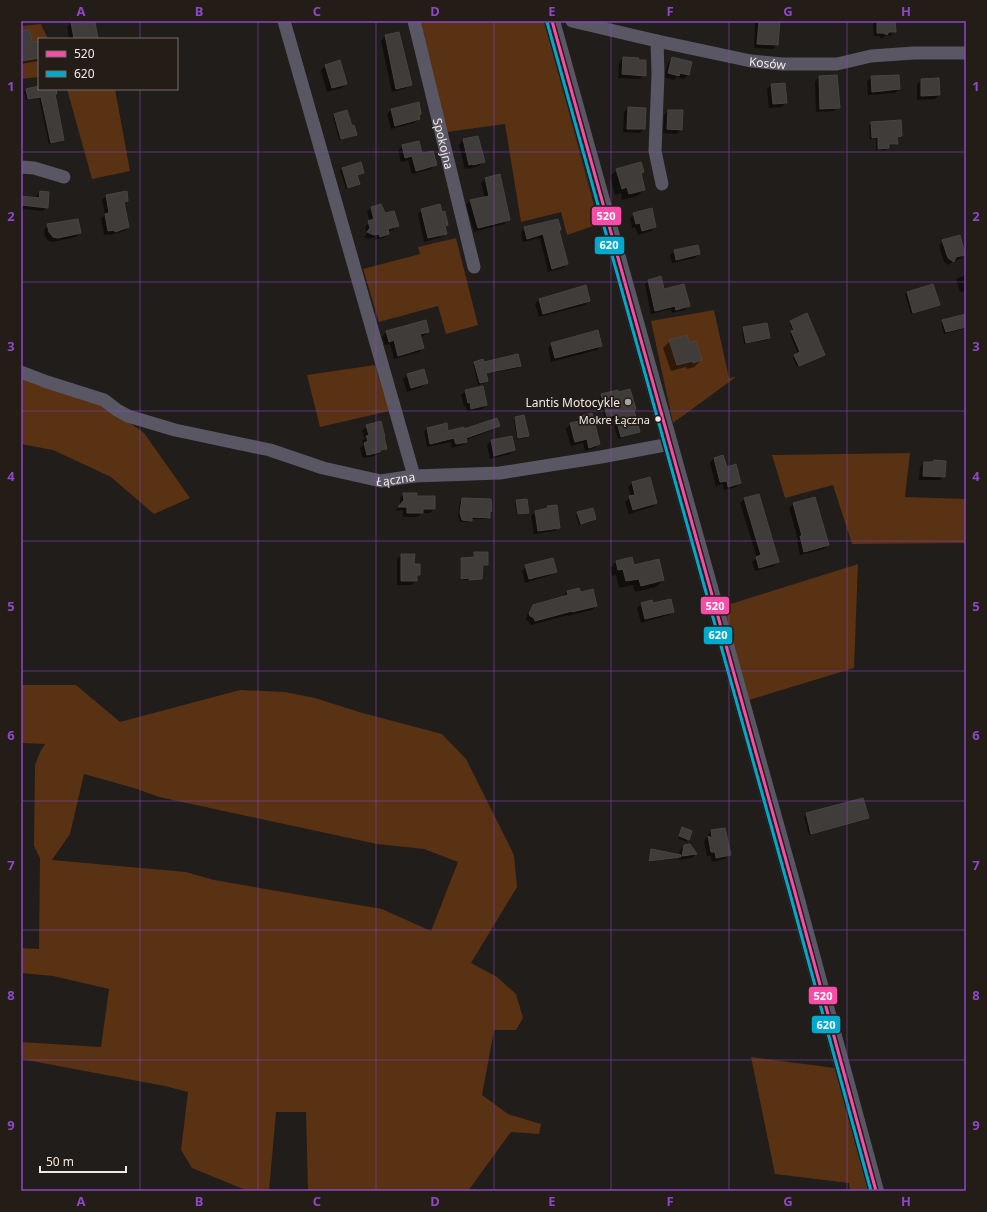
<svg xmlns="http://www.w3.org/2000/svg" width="987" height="1212" viewBox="0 0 987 1212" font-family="'Noto Sans',sans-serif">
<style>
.green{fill:#593113;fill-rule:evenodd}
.shadow{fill:#0007;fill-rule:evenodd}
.building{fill:#3f3c3a;stroke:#484441}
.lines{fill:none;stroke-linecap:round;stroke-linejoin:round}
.minor{stroke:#5a5764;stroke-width:13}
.tertiary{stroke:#5a5764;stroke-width:16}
.bus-1-casing{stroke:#241c17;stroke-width:6}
.bus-2-casing{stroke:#241c17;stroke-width:6}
.bus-1{stroke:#f54da8;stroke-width:3}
.bus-2{stroke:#00a9ce;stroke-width:3}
.grid{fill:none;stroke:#8d48c5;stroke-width:1;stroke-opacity:0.55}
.poi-dot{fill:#a8a29f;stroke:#241c17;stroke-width:1.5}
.bus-dot{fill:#f0eae7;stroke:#241c17;stroke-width:1.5}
.labels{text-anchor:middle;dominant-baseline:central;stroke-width:3.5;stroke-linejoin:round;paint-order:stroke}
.bus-label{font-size:11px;fill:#f0eae7;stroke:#241c17;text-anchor:end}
.street-label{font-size:12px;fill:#f0eae7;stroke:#241c17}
.poi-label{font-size:12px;fill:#f0eae7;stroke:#241c17;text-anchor:end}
.line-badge{stroke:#241c17;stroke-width:1.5}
.badge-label{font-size:11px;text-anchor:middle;font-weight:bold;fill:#fff}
.neatline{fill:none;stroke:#8d48c5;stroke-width:1.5}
.grid-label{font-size:13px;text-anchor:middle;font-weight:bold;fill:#8d48c5}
</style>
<rect width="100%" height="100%" fill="#211d1a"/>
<g class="green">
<polygon points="420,21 541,21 545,23 599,224 567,235 561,212 521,222 505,124 447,132"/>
<polygon points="41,24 48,39 39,39 39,77 21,79 21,26"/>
<polygon points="67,89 115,89 130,171 92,179"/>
<polygon points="456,238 478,325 446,334 438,306 379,322 363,269 420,254 418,247"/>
<polygon points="714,310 729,378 736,377 673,423 651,321"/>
<polygon points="375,365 389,411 320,427 307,375"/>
<polygon points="21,372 82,388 144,433 190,498 154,514 111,477 53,450 21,444"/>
<polygon points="910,453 905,497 966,499 966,543 852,544 833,485 785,498 772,455"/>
<polygon points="858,564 854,668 749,700 723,605 734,603"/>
<path d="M21,685H76L120,722L240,690L285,692L315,698L359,712L442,734L466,759L514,855L517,887L471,963L497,977L516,994L523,1018L516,1030H494L482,1095L508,1114L541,1124L539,1134L511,1132L468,1191H308L306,1112H276L269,1191H248L192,1168L181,1150L188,1092L165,1086L21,1059V1042L101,1047L109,989L53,976L21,973V948L39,949L40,858L34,846L35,765L40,752L45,744L21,743ZM84,774L134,788L159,797L377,844L424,849L458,862L431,931L382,909L214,880L186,872L52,860L70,834Z"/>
<polygon points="751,1057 835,1068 871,1191 850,1191 849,1183 775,1174"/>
</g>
<g class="shadow">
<polygon points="81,21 82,25 97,39 58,39 69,37 67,27 71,23"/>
<polygon points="309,21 320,21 310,23"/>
<polygon points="758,21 779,21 777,45 773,49 754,48 755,23"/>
<polygon points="875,21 894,21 895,32 890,36 884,36 882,39 879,36 874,36 873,22"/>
<polygon points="21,32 31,43 39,42 39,61 21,64"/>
<polygon points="385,36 411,84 407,88 392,92 381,41"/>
<polygon points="623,58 637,61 645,75 640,79 618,78 619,62"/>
<polygon points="672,58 691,63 688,75 684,79 677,77 674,80 664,77 668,63"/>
<polygon points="325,66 346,83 342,88 327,92 321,70"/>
<polygon points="836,76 838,107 834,111 816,112 815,82 819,77"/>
<polygon points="872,77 899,89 895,93 868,95 867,81"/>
<polygon points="938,79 939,95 935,99 917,100 917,84 921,80"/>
<polygon points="771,85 786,102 782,107 769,108 767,89"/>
<polygon points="39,87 39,89 53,89 63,140 61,142 49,144 39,98 26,100 24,92 26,90"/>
<polygon points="628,108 644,129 640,133 623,132 624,112"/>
<polygon points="391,110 420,114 418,116 419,119 414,123 391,129 387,114"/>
<polygon points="668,111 681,130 676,134 663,133 664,115"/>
<polygon points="334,115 351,127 356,135 354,136 339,140 333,116"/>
<polygon points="871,123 901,135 896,138 897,143 895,145 888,146 886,150 876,150 876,139 870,139 869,125"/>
<polygon points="477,137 484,162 479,166 469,169 468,168 465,169 459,145 463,140"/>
<polygon points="403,146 422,154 435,165 431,169 412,174 408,160 401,162 398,150"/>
<polygon points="342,168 362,172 356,176 359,184 357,186 346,189 340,170"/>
<polygon points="617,170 643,172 640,174 644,190 637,196 622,200 621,193 615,195 610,176"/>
<polygon points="485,179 509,220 504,224 474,232 466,205 470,201 485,198 481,183"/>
<polygon points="40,192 47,207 43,211 23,209 21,222 21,197 36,199 36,196"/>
<polygon points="106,196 127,200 124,204 128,227 124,231 110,235 110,234 104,235 101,219 105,215 102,200"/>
<path d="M371,208L397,226L393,230L388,232V234L384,238L375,240L374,237L369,239L364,237L367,233L365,227L370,222L367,212ZM370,209H372L375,225Z"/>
<polygon points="422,210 447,225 444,227 446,233 442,237 424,242 418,214"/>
<polygon points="634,214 655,227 651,231 638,235 635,227 632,228 630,218"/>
<polygon points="48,225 80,233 76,237 53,242 48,241 45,236 44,230"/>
<polygon points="525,228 560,229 558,232 567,264 563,268 548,272 540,238 523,242 521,232"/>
<polygon points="943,241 964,255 960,259 953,261 949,265 944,262 939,245"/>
<polygon points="675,251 699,254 695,258 672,263 670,255"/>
<polygon points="966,275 966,291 960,292 956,279"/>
<polygon points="649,280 664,290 689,306 685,310 672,313 671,309 651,314 645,284"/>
<polygon points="933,285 938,305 937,306 911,314 905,294 907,292"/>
<polygon points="539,300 589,300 585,305 539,317 535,304"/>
<polygon points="966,315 966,328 944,334 941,323 943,321"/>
<polygon points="791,322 822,356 797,367 793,358 798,354 790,334 793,331 789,323"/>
<polygon points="744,328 769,338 767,340 744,344 742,330"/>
<polygon points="428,331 424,336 420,337 423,348 419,352 394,359 390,344 385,345 382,337 386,332"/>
<polygon points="670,341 688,344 701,360 694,367 687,369 686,367 671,371 663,348"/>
<polygon points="552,344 601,345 597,350 551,362 548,348"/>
<polygon points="475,363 483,363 520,366 518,368 486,374 487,381 485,383 478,385 473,364"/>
<polygon points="407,375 427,383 422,387 407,392 403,379"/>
<polygon points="465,391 486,405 482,409 467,412 466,406 464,406 461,395"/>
<polygon points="602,395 633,410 639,432 636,434 618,439 612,417 605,419 599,398"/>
<polygon points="591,415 599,444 595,448 585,451 583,443 571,446 566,429 570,424 574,423 578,418"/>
<polygon points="515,418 528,436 526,438 517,439 514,420"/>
<polygon points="499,425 495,429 466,440 466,442 462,445 452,448 451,442 427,447 424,432 427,428 448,432"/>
<polygon points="367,426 383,438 386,448 375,456 363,458 360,448 363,445 362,441 365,439 362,431"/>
<polygon points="491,441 514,450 510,454 490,459 487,445"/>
<polygon points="714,458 726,468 740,483 736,487 724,490 723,484 716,486 710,463"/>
<polygon points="924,463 944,476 940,480 919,480 920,467"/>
<polygon points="966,466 966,483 965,483 965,467"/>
<polygon points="649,478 656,503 652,507 629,514 625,502 631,497 628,487 632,483"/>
<polygon points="404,494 416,497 434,509 430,513 422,513 418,517 403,517 403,510 395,511 400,505 400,498"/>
<polygon points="462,499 491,511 489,513 489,517 487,519 471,519 469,522 460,522 458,516 460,501"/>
<polygon points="744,499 778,562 774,566 755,571 752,562 757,558 740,503"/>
<polygon points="517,501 528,512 526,514 517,515 515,503"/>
<polygon points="793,504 828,545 824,549 800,555 797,541 798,540 789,508"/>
<polygon points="548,507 559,527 555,531 534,534 531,516 536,512 545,510"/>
<polygon points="578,513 595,519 593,521 579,525 576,515"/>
<polygon points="475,553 487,564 485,566 481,566 481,578 479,580 460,580 460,561 462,559 473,558 473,555"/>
<polygon points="402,555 413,565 419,574 416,578 416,581 411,585 397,585 397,559"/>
<polygon points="616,562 633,566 663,580 656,587 635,592 633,585 619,588 616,575 612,576 610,568"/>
<polygon points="526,566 555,571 551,575 525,583 522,571"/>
<polygon points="579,589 580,593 596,606 592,610 568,616 568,615 531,625 530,623 526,620 526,618 529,610 533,605 563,598 563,596 567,592"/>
<polygon points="641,604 673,611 669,615 641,623 637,608"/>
<polygon points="863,799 868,818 865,820 809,835 804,817 806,814"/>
<polygon points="683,828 691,831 686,842 678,838"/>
<polygon points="711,831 729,855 725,859 712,862 711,856 707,856 704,841"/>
<polygon points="689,845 696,854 692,858 678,860 678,858 648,862 650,852 651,850 679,855 680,850 685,846"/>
</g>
<g class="building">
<polygon points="77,21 82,21 82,24 95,22 98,39 74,39 71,22"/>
<polygon points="759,21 780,21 778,45 757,44"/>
<polygon points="877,21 895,21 896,32 889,32 887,35 883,33 877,33"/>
<polygon points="30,30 32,42 39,41 39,58 21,61 21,31"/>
<polygon points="399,32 412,85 396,89 385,35"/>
<polygon points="623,57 639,58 638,60 646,60 646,76 622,74"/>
<polygon points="672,57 692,62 689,75 680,73 679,76 668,73"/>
<polygon points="340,60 347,84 332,88 325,65"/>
<polygon points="837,75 840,108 820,109 819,76"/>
<polygon points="899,75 900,89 872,92 871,76"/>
<polygon points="939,78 940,95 921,96 921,79"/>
<polygon points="785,83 787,103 773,104 771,84"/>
<polygon points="39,86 39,89 56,89 57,94 55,94 64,140 51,143 41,97 28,99 26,89"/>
<polygon points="419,102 421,114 419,115 420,119 395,126 391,109"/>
<polygon points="628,107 646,108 645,129 627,129"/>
<polygon points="347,110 352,126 354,125 357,135 341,139 334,114"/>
<polygon points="668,110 683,110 682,130 667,129"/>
<polygon points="901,120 902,136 897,137 898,144 889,144 889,148 878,149 878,137 872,138 871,122"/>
<polygon points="478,136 485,162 473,165 472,164 469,165 463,139"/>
<polygon points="419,141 422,153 433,151 437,165 416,171 412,156 405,158 402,145"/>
<polygon points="361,162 364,173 357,175 360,184 348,188 342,168"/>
<polygon points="641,162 644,172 641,173 645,190 629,194 627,187 622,189 616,169"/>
<polygon points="500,174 510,220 478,228 470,200 489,196 485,178"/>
<polygon points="40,191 49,192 48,208 21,205 21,196 39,198"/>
<polygon points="127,191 128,201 124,202 129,227 115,232 114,230 108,231 105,214 109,213 106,195"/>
<polygon points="381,204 385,213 394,211 399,226 388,229 389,234 380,237 379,234 374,235 367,232 370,228 368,221 374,219 371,207"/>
<polygon points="440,204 442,212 445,211 448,225 445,226 447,234 428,238 421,209"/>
<polygon points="652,208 656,227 642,231 640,223 636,224 633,213"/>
<polygon points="78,219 81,233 58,238 53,237 49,232 47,224"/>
<polygon points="558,219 561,230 559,230 568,264 552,269 543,234 527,239 524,227"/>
<polygon points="960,235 965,255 956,257 954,262 948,258 942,240"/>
<polygon points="698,245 700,254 676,260 674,250"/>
<polygon points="661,276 664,289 684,284 690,306 676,310 675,306 655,311 648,280"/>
<polygon points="933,284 940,305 913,313 907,292"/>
<polygon points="586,285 590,301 543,314 539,299"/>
<polygon points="807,313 825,355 799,366 794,355 800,352 791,331 794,330 790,321"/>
<polygon points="966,314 966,327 946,332 942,320"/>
<polygon points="426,320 429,332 420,334 424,348 398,356 394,340 389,342 386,331"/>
<polygon points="767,323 770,338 746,343 743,327"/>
<polygon points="598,330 602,346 555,358 551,343"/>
<polygon points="687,335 689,343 696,341 702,360 693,363 693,361 677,365 669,340"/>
<polygon points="518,354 521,366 486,373 488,381 480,383 474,362 483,359 484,362"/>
<polygon points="424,369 428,383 411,388 407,374"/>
<polygon points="483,386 487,405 471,409 470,402 468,403 465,390"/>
<polygon points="630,389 636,409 634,410 640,432 621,437 615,415 607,417 601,394 618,390 618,392"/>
<polygon points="592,413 600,444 589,448 587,439 575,442 570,423 579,421 578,417"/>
<polygon points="524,415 529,436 518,438 515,417"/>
<polygon points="497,418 500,426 466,438 467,442 456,444 454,438 430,444 427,428 447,423 448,431 464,427 464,429"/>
<polygon points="381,421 385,437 384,437 387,449 381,450 380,452 367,455 364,443 368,441 366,436 369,435 366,425"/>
<polygon points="512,436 515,450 494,456 491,440"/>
<polygon points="723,455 727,467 736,464 741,483 728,487 727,481 720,482 714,458"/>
<polygon points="934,460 946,461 945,477 923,476 924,462 933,462"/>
<polygon points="650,477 657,503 633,510 629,496 635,495 632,482"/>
<polygon points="403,493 417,493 417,496 435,496 435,509 423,509 423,513 407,513 407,507 398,507 404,500"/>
<polygon points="759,494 779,562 759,568 756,557 761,555 744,498"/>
<polygon points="815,497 829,545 804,552 800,536 802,536 793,503"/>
<polygon points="462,498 491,499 492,511 490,512 490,518 472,517 472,521 462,520 460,513"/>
<polygon points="527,499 529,513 518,514 516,500"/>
<polygon points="557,505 560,528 538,531 535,511 548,508 547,506"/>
<polygon points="593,508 596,519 581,524 577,512"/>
<polygon points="474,552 488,552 488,565 483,565 482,579 469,580 469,578 461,579 461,558 474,557"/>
<polygon points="401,554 415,554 414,564 420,564 420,575 417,575 417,581 401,581"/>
<polygon points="632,557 634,565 659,559 664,580 641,586 639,579 626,581 623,569 618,570 616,561"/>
<polygon points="553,558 557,572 529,579 525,565"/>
<polygon points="579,588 581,592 593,589 597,606 572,612 572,611 535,621 534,618 530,616 529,613 533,605 568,595 567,591"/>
<polygon points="671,599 674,612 645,619 641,603 652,600 653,603"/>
<polygon points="863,798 869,818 811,834 806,813"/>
<polygon points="682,827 692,831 689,840 679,836"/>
<polygon points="725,828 731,855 716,858 715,852 711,852 708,836 712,838 711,830"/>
<polygon points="690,844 697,854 682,856 684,845"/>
<polygon points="651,849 681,855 681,857 649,861"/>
</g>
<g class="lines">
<g class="minor">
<polyline points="284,21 414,476"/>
<path id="s1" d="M414,21L474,267"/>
<path id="s2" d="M572,21L657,41L751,61L782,64H837L871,56L914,53H966"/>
<polyline points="657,41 658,74 655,151 662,184"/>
<polyline points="21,167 34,168 64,177"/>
<path id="s3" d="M21,372L47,382L104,400L117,410L128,416L175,430L270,450L323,468L381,481L414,476L500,473L601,457L670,444"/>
</g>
<polyline class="tertiary" points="552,21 794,889 876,1191"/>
<g class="bus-1-casing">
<polyline id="bus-1" points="552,21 794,889 876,1191"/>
</g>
<g class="bus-2-casing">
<polyline id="bus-2" points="547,22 789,890 871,1191"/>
</g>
<use href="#bus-1" class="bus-1"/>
<use href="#bus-2" class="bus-2"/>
</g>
<path class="grid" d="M140,21V39M258,21V1191M376,21V1191M494,21V1191M611,21V1191M729,21V1191M847,21V1191M140,89V1191M21,152H966M21,282H966M21,411H966M21,541H966M21,671H966M21,801H966M21,930H966M21,1060H966"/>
<circle class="poi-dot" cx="628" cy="402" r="4"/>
<circle class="bus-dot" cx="658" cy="419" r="3.5"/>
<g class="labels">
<g class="bus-label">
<text x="650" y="419">Mokre Łączna</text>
</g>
<g class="street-label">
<text stroke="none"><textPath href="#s2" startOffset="200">Kosów</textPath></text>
<text stroke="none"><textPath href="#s1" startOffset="126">Spokojna</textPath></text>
<text stroke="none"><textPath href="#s3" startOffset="393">Łączna</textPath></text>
</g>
<g class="poi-label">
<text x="620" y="402">Lantis Motocykle</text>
</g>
</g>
<g class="line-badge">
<rect x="591" y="206" width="31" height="20" rx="4" fill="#f54da8"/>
<rect x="594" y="236" width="31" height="19" rx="4" fill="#00a9ce"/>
<rect x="700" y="596" width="30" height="19" rx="4" fill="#f54da8"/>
<rect x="703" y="626" width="30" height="19" rx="4" fill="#00a9ce"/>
<rect x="808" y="986" width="30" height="19" rx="4" fill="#f54da8"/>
<rect x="811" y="1015" width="30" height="19" rx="4" fill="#00a9ce"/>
</g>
<g class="badge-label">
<text x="606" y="220">520</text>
<text x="609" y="249">620</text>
<text x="715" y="610">520</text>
<text x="718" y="639">620</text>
<text x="823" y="1000">520</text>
<text x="826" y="1029">620</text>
</g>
<rect width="987" height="1212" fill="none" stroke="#241c17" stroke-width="44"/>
<rect x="38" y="38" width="140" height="52" fill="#241c17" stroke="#766e6a"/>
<rect x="46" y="51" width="20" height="6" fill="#f54da8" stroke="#766e6a"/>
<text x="74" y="58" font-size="12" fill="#f0eae7">520</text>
<rect x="46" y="71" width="20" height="6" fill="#00a9ce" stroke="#766e6a"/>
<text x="74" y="78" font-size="12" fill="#f0eae7">620</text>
<path d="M40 1166v6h86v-6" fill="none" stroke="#f0eae7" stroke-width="2"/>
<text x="46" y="1166" font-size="12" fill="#f0eae7" stroke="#241c17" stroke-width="3" paint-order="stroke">50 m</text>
<rect x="22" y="22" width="943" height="1168" class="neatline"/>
<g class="grid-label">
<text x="81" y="16">A</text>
<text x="199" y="16">B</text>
<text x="317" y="16">C</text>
<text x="435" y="16">D</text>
<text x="552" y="16">E</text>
<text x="670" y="16">F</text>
<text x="788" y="16">G</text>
<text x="906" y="16">H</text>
<text x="11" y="91">1</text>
<text x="976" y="91">1</text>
<text x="11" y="221">2</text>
<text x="976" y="221">2</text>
<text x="11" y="351">3</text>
<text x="976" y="351">3</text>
<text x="11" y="481">4</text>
<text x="976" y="481">4</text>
<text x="11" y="611">5</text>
<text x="976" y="611">5</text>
<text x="11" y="740">6</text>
<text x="976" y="740">6</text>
<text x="11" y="870">7</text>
<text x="976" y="870">7</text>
<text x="11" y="1000">8</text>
<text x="976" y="1000">8</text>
<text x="11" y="1130">9</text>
<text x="976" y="1130">9</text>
<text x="81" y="1206">A</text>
<text x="199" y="1206">B</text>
<text x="317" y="1206">C</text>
<text x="435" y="1206">D</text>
<text x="552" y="1206">E</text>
<text x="670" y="1206">F</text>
<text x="788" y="1206">G</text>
<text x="906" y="1206">H</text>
</g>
</svg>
